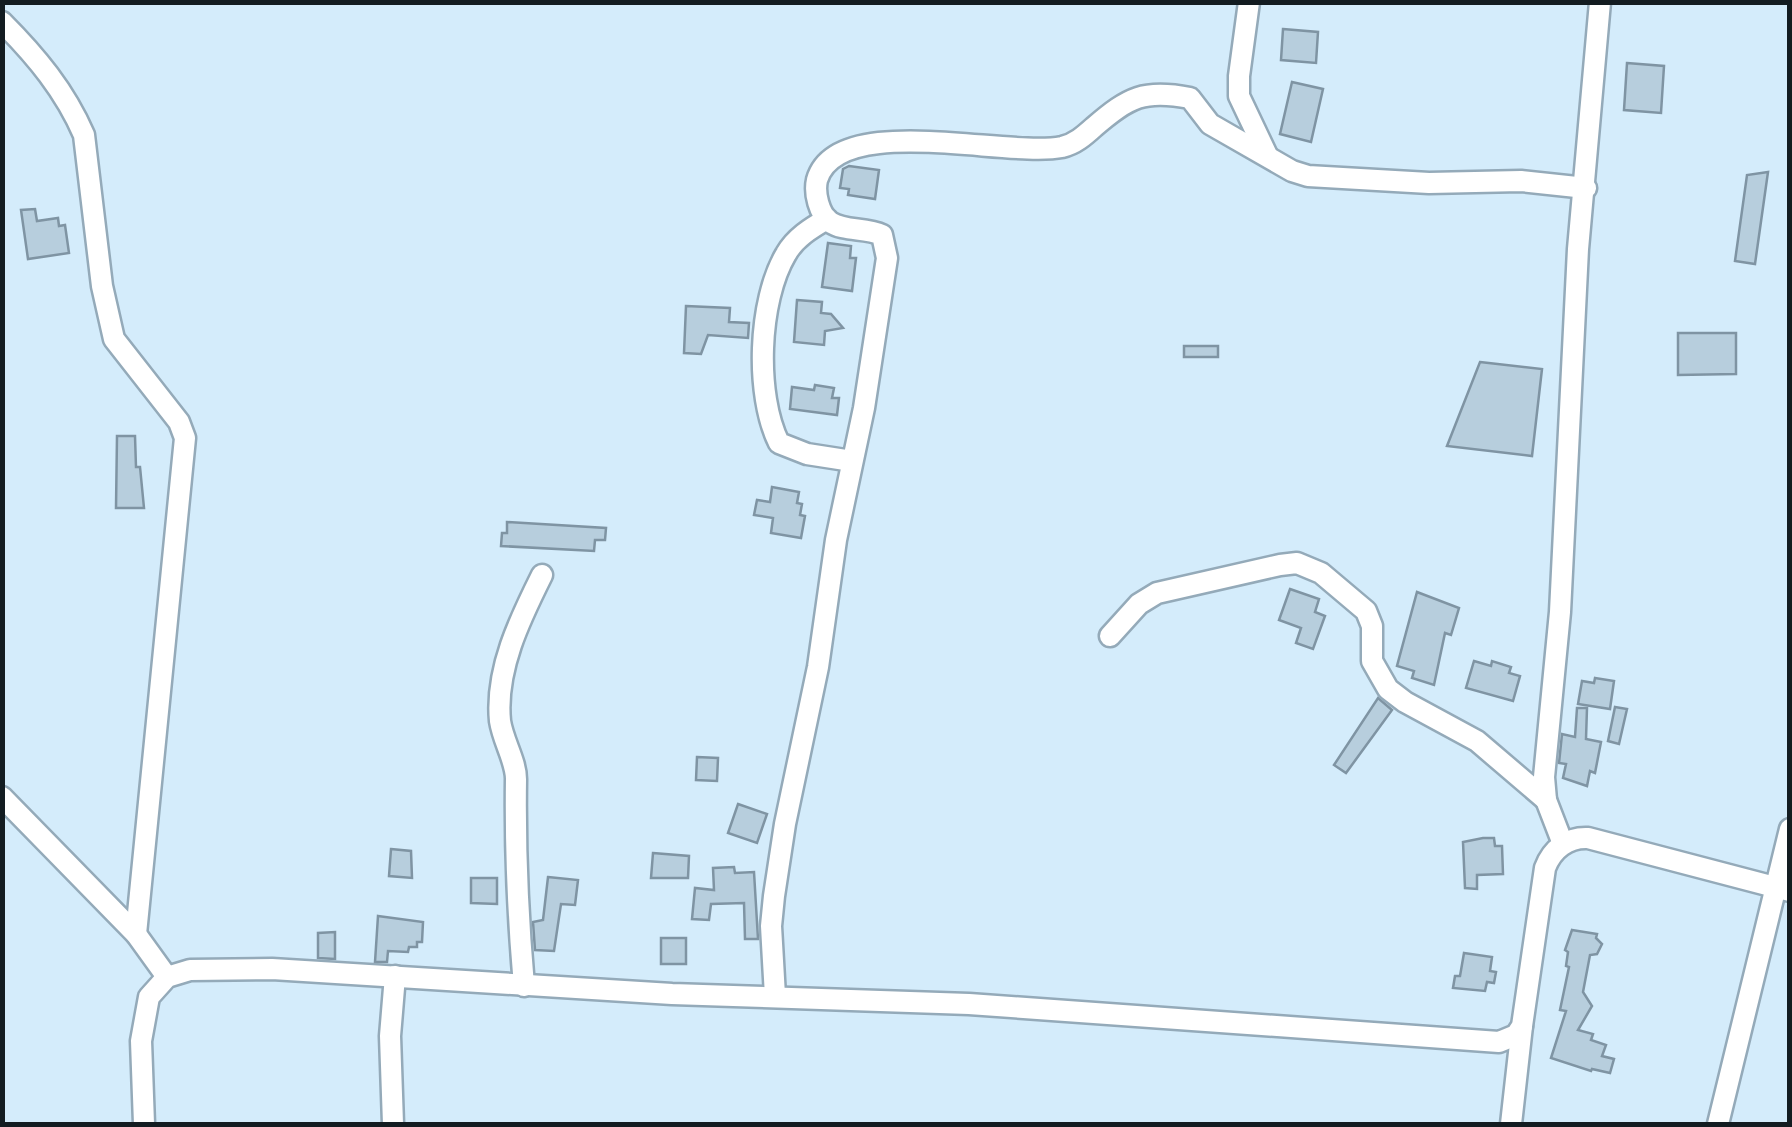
<svg xmlns="http://www.w3.org/2000/svg" width="1792" height="1127" viewBox="0 0 1792 1127" font-family="Jost,sans-serif">
<style>
.building{fill:#b7cedd;stroke:#7f94a3;stroke-width:2.5}
.lines{fill:none;stroke-linecap:round;stroke-linejoin:round}
.minor-casing{stroke:#94aab9;stroke-width:25}
.minor{stroke:#fff;stroke-width:20}
</style>
<rect width="100%" height="100%" fill="#d4ecfb"/>
<g class="building">
<polygon points="1283,29 1318,32 1316,63 1281,60"/>
<polygon points="1627,63 1664,66 1661,113 1624,110"/>
<polygon points="1292,82 1323,89 1311,142 1280,134"/>
<polygon points="849,166 879,170 875,199 848,195 849,189 840,188 843,169"/>
<polygon points="1768,172 1755,264 1735,261 1747,175"/>
<polygon points="35,209 37,221 58,218 59,226 65,225 69,253 28,259 21,210"/>
<polygon points="828,243 851,246 850,258 856,258 852,291 822,287"/>
<polygon points="797,300 822,302 821,313 831,314 843,328 825,331 824,345 794,342"/>
<polygon points="686,306 730,308 729,322 749,323 748,338 708,335 701,354 684,353"/>
<polygon points="1678,333 1736,333 1736,374 1678,375"/>
<rect x="1184" y="346" width="34" height="11"/>
<polygon points="1480,362 1542,369 1532,456 1447,446"/>
<polygon points="815,385 834,388 832,398 839,398 837,415 790,409 792,387 814,390"/>
<polygon points="117,436 135,436 136,467 140,467 144,508 116,508"/>
<polygon points="772,487 799,492 797,503 802,504 800,515 805,516 801,538 771,533 773,518 754,515 757,500 770,502"/>
<polygon points="507,522 606,528 605,540 595,540 594,551 501,546 502,533 507,533"/>
<polygon points="1290,589 1319,599 1315,612 1325,616 1313,649 1296,643 1301,628 1279,620"/>
<polygon points="1417,592 1459,608 1451,635 1445,633 1434,685 1412,678 1414,671 1397,666"/>
<polygon points="1474,661 1491,666 1492,661 1511,667 1509,673 1520,676 1513,701 1466,688"/>
<polygon points="1595,678 1614,681 1610,709 1578,704 1582,681 1594,683"/>
<polygon points="1378,698 1392,710 1346,773 1334,765"/>
<polygon points="1615,707 1627,709 1619,744 1608,741"/>
<polygon points="1577,708 1587,708 1586,739 1601,742 1595,773 1590,771 1587,786 1563,778 1566,764 1559,763 1562,734 1575,737"/>
<polygon points="697,757 718,758 717,781 696,780"/>
<polygon points="738,804 767,814 757,843 728,833"/>
<polygon points="1483,838 1494,838 1495,846 1502,846 1503,874 1477,875 1477,889 1465,888 1463,842"/>
<polygon points="391,849 411,851 412,878 389,876"/>
<polygon points="653,853 689,856 688,878 651,878"/>
<polygon points="734,867 735,873 754,872 758,939 745,939 744,903 711,904 709,920 692,919 695,888 714,890 713,868"/>
<polygon points="548,877 578,880 575,905 561,904 554,951 535,950 533,922 543,920"/>
<polygon points="471,878 497,878 497,904 471,903"/>
<polygon points="378,916 423,922 422,942 417,942 417,947 409,947 408,952 388,951 387,962 375,962"/>
<polygon points="1572,930 1597,934 1596,938 1602,944 1597,954 1590,955 1583,992 1592,1006 1578,1030 1593,1034 1591,1040 1606,1045 1602,1056 1614,1059 1610,1073 1592,1069 1591,1071 1551,1058 1566,1011 1560,1010 1569,967 1566,966 1568,952 1565,950"/>
<polygon points="335,932 335,959 318,958 318,933"/>
<rect x="661" y="938" width="25" height="26"/>
<polygon points="1464,953 1492,957 1490,971 1496,972 1494,983 1487,982 1485,991 1453,988 1455,976 1460,976"/>
</g>
<g class="lines">
<g class="minor-casing">
<g id="minor">
<polyline points="1249,2 1239,76 1239,96 1267,155"/>
<path d="M2,22C36,56 65,91 84,135L102,286L114,339L179,422L185,438L136,934"/>
<path d="M827,219C811,228 795,238 786,254C758,301 755,395 779,443L807,454L852,461"/>
<polyline points="1110,636 1139,604 1157,593 1280,565 1297,563 1321,573 1366,611 1372,626 1372,661 1388,689 1405,702 1477,741 1546,800"/>
<polyline points="2,797 136,934 167,977"/>
<polyline points="1563,844 1546,800 1544,777 1560,612 1578,249 1600,2"/>
<path d="M524,986C518,918 515,848 516,779C516,761 503,741 500,721C495,670 520,619 542,575"/>
<path d="M775,996L771,926L774,896L785,824L818,667L836,540L864,408L887,258L882,235C866,227 844,232 830,222C819,214 814,193 817,180C837,111 1006,158 1062,147C1075,144 1084,136 1094,127C1129,97 1144,89 1190,98L1210,124L1292,171L1308,176L1429,183L1521,181L1586,188"/>
<path d="M144,1124L141,1041L149,997L167,977L190,970L272,969L672,994L969,1004L1499,1042L1516,1035L1522,1026L1545,868C1552,849 1568,837 1588,838L1790,891"/>
<polyline points="393,1124 390,1036 395,976"/>
<polyline points="1511,1124 1522,1026"/>
<polyline points="1718,1124 1790,829"/>
</g>
</g>
<use href="#minor" class="minor"/>
</g>
<rect width="1792" height="1127" fill="none" stroke="#131c21" stroke-width="10"/>
</svg>
